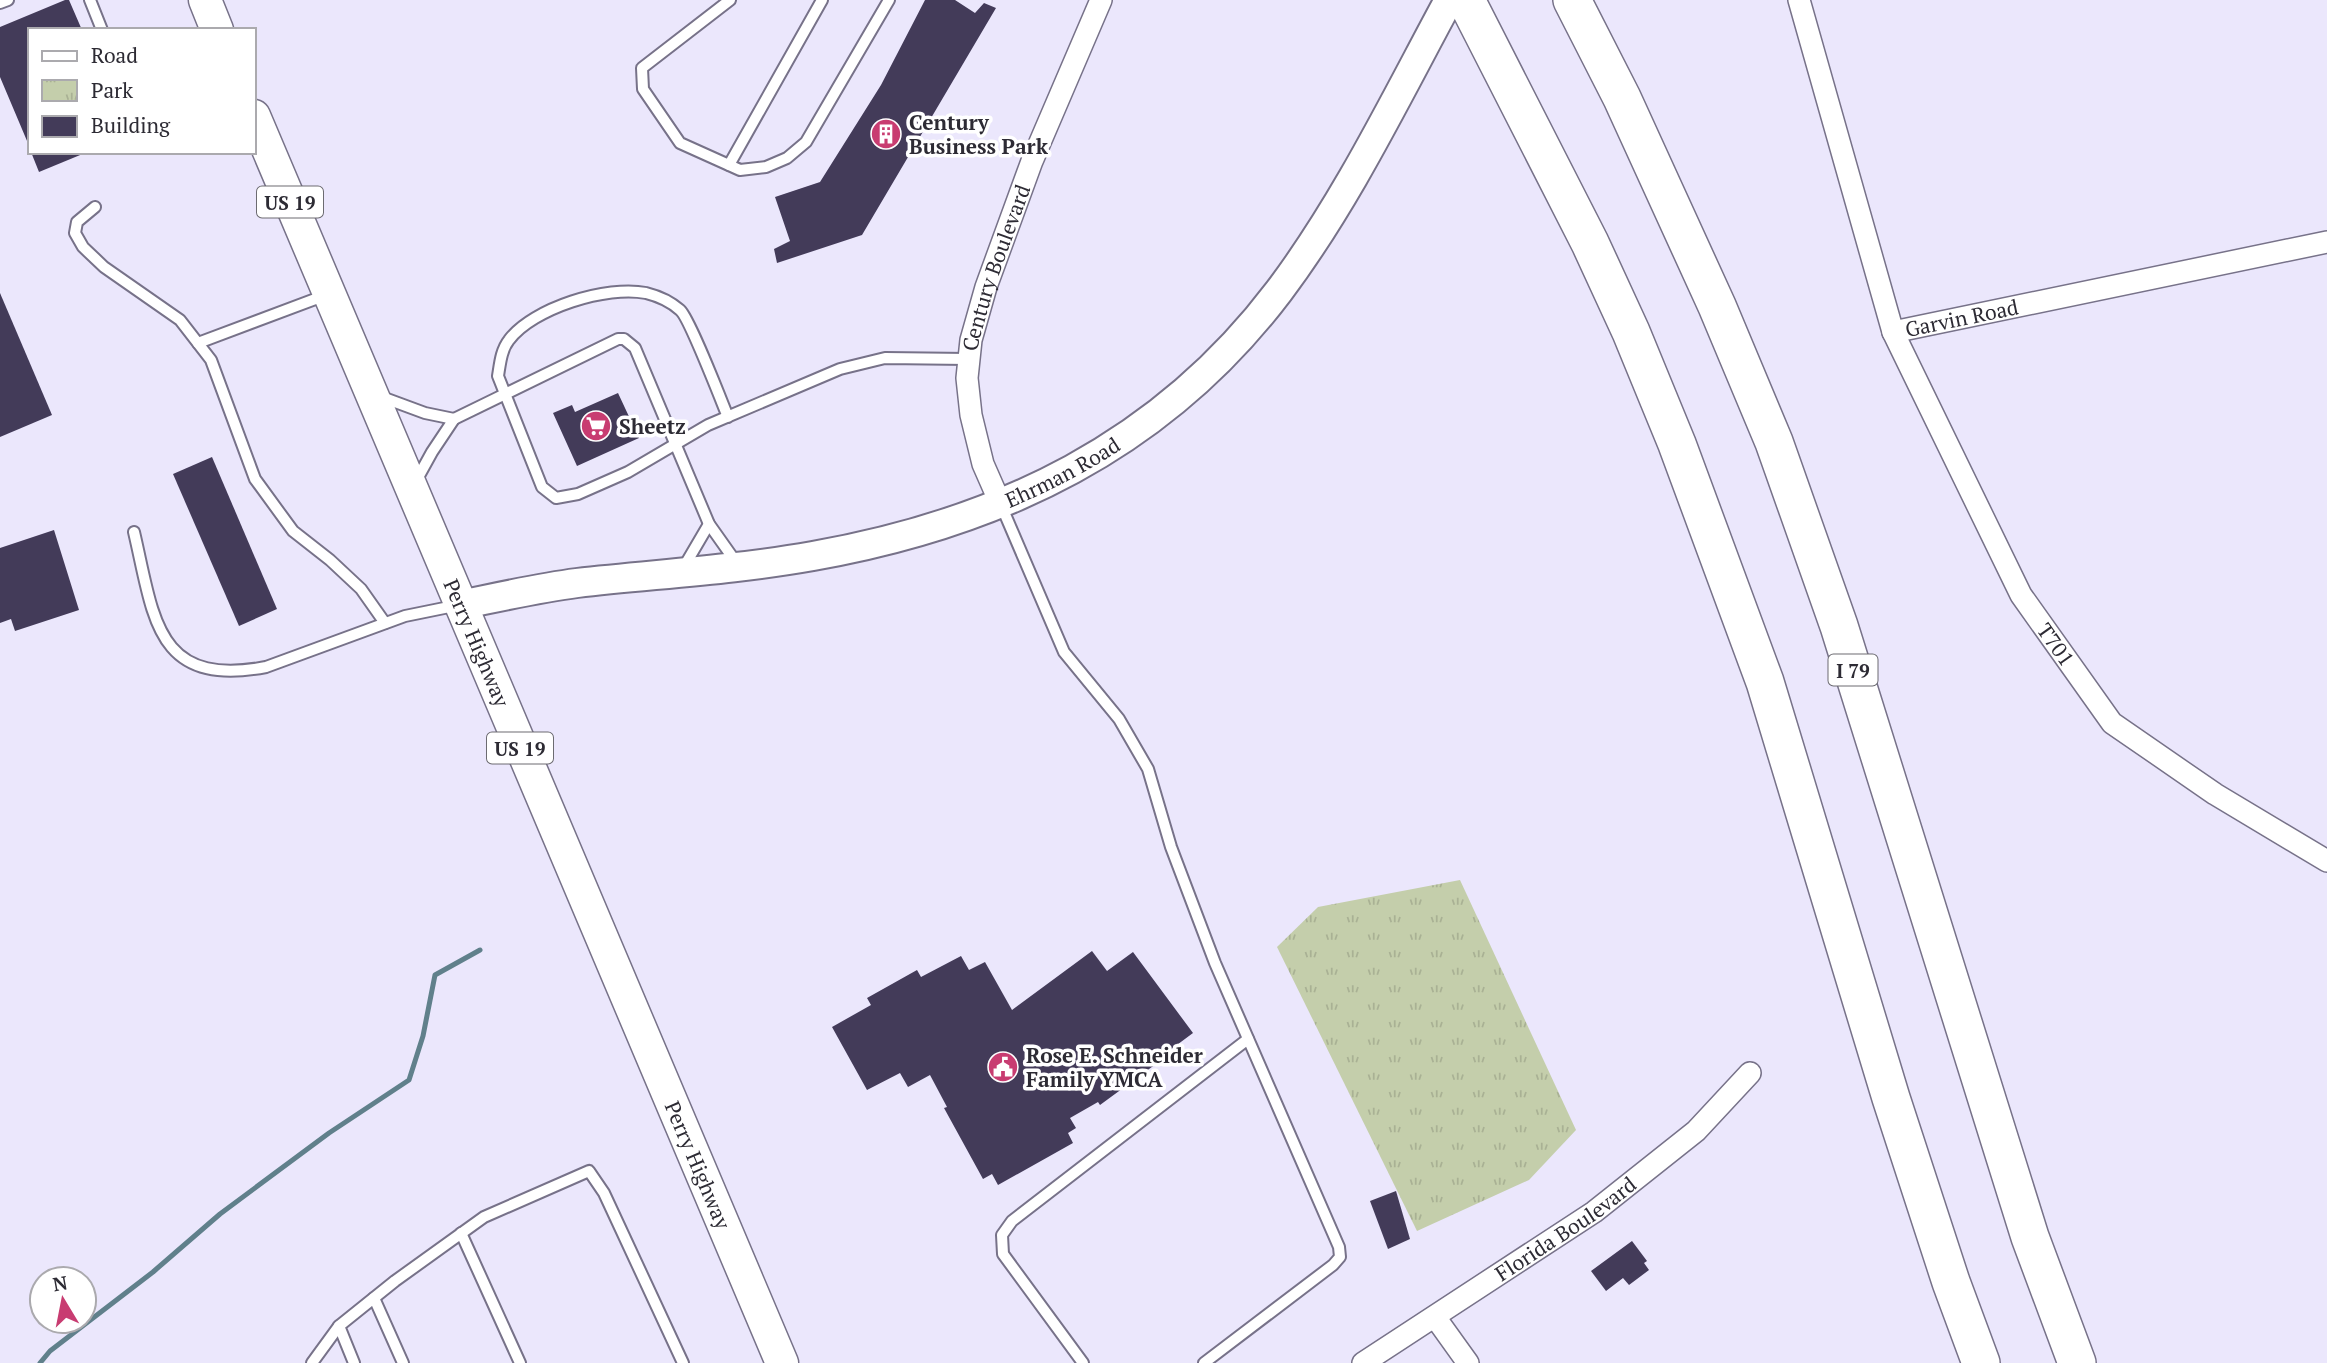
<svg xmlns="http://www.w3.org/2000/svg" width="2327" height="1363" viewBox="0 0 2327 1363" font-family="'PT Serif',serif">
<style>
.park{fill:url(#park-tufts)}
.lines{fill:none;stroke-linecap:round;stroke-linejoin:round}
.stream{stroke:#60808b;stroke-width:5}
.building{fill:#433b59}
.lane-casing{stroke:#777289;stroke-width:14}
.street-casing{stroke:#777289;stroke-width:24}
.secondary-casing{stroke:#777289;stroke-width:32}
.primary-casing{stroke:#777289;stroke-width:35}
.highway-casing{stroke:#777289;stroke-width:40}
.lane{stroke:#fff;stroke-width:10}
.street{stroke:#fff;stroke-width:21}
.secondary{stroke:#fff;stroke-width:28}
.primary{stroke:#fff;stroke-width:32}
.highway{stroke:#fff;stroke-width:37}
.labels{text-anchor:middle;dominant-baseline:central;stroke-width:7;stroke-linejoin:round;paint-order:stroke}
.shield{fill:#fff;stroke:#6c6b71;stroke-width:2}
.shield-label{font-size:19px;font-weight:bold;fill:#2d2b34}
.poi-label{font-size:21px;font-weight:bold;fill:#2d2b34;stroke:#fff;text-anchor:start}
.street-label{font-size:21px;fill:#2d2b34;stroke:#fff}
</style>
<defs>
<pattern id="park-tufts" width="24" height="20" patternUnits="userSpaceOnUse" patternTransform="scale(1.75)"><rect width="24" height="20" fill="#c4ceab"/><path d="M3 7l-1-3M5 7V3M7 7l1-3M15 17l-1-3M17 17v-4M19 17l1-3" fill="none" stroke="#a9b194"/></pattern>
</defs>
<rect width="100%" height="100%" fill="#ebe7fc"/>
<polygon class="park" points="1460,880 1576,1130 1529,1180 1417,1231 1277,947 1318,907"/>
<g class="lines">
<polyline class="stream" points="40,1363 50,1351 153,1272 220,1214 329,1133 409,1080 423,1036 435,975 480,950"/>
</g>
<g class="building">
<polygon points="65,0 69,0 82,30 30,30 30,148 0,77 0,27"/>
<polygon points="925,0 955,0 975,13 984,3 996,8 862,235 777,263 774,249 790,241 775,197 820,182 881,85"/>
<polygon points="31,152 85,152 85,153 39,172"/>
<polygon points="0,293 52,415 0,437"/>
<polygon points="618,393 639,438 577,466 553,413 572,405 575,412"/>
<polygon points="212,457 277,609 239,626 173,474"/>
<polygon points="54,530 79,610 15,631 11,619 0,623 0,548"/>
<polygon points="1092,951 1107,971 1133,952 1193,1033 1158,1059 1160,1061 1100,1105 1098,1102 1070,1118 1076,1128 1068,1133 1073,1143 998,1185 992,1174 983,1179 944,1108 947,1107 930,1075 908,1087 900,1073 867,1090 832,1027 871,1005 867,998 917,970 921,977 961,956 969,970 985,962 1012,1010"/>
<polygon points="1396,1191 1410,1239 1388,1249 1370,1201"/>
<polygon points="1632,1241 1647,1261 1644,1263 1649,1270 1629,1285 1623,1278 1606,1291 1591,1271"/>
</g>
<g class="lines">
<g class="lane-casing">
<g id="lane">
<polyline points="90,0 102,30"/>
<polyline points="730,0 642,68 643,89 680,143 740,170 766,167 787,158 806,142 889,0"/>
<polyline points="0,3 8,0"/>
<polyline points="729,165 822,0"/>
<polyline points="95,207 77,222 75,233 83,247 104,267 180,320 211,360 255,479 293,531 330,560 361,589 385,623"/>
<polyline points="198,343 326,295"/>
<polyline points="379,396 425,413 454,419 432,452 416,481"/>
<path d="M728,417C721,400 689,317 680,310C671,302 658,296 646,293C607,285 533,308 509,340C501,350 500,364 498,376L542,487L556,498L578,494L628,472L708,425L840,369L885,358L968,359"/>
<polyline points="454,419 618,339 624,339 635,348 709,524 738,565"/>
<polyline points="1001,505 1064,652 1119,719 1148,769 1171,847 1215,963 1339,1247 1340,1257 1333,1265 1204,1363"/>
<path d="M134,532C154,617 155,688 266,667L405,616L459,605"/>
<polyline points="682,570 709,524"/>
<polyline points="461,1233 520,1363"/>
<polyline points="374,1298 403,1363"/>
<polyline points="312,1363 339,1326"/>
<polyline points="354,1363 339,1326 395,1281 484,1217 589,1171 604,1193 683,1363"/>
<polyline points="1083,1363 1003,1254 1002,1235 1012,1221 1248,1039"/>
</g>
</g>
<g class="street-casing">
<g id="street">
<path id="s1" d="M1799,0L1893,332L2021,595L2112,723L2215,794L2327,861"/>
<path id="s2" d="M1893,332L2327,242"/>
<path id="s3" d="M1001,505L983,464L971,415L967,378L971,340L986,287L1032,161L1101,0"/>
<polyline points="1435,1317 1468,1363"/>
<path id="s4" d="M1363,1363L1594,1212L1696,1131L1750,1073"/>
</g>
</g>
<g class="secondary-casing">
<g id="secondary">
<path id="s5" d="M460,605C499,597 538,588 577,583C656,574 734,570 813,556C1000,523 1162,446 1279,291C1346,202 1396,98 1449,0"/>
</g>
</g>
<g class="primary-casing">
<g id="primary">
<polyline points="205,0 217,30"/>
<path id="s6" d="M254,116L782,1363"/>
</g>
</g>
<g class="highway-casing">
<g id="highway">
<polyline points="1466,0 1590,243 1631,332 1677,444 1765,682 1891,1098 1951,1282 1981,1363"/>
<polyline points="1572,0 1622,98 1717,306 1774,442 1839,626 2030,1237 2077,1363"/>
</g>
</g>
<use href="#lane" class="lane"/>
<use href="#street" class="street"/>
<use href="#secondary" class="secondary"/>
<use href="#primary" class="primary"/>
<use href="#highway" class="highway"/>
</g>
<defs>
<g id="building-disc" transform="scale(1.575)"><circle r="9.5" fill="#c83c71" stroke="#fff"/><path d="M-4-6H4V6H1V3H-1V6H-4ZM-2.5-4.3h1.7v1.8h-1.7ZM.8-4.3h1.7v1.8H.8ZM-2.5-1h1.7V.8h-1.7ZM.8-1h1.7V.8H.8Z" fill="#fff"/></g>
<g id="supermarket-disc" transform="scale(1.575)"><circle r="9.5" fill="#c83c71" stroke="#fff"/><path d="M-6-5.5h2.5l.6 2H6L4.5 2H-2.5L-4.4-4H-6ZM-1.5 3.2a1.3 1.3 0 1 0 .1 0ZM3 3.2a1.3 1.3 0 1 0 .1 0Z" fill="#fff"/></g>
<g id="civic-disc" transform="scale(1.575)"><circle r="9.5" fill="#c83c71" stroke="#fff"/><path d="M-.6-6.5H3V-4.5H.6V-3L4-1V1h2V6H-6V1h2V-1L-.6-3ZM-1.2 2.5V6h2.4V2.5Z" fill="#fff"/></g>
</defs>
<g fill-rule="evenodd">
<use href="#building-disc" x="886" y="134"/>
<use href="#supermarket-disc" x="596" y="426"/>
<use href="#civic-disc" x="1003" y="1067"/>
</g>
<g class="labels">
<g class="shield">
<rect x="257" y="186.5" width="66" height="31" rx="5"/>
<rect x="1828.5" y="654.5" width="49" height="31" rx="5"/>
<rect x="487" y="732.5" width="66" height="31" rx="5"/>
</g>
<g class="shield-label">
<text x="290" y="202">US 19</text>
<text x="1853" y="670">I 79</text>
<text x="520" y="748">US 19</text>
</g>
<g class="poi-label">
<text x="909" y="122">Century<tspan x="909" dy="24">Business Park</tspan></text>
<text x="619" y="426">Sheetz</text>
<text x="1026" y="1055">Rose E. Schneider<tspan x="1026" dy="24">Family YMCA</tspan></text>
</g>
<g class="street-label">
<text stroke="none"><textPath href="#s3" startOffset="247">Century Boulevard</textPath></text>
<text stroke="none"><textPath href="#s2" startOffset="70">Garvin Road</textPath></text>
<text stroke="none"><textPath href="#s5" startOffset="621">Ehrman Road</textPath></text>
<text stroke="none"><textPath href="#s6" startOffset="572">Perry Highway</textPath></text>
<text stroke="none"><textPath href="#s1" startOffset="698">T701</textPath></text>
<text stroke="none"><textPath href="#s6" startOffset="1139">Perry Highway</textPath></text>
<text stroke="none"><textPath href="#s4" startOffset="243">Florida Boulevard</textPath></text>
</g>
</g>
<rect x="28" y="28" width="228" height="126" fill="#ffffff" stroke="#abaaae" stroke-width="2"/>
<rect x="42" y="51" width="35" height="10" fill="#ffffff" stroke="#abaaae" stroke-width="2"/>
<text x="91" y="63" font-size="21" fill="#2d2b34">Road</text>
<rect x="42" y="80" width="35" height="21" fill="url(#park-tufts)" stroke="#abaaae" stroke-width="2"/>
<text x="91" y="98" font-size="21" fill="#2d2b34">Park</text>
<rect x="42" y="116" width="35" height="21" fill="#433b59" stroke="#abaaae" stroke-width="2"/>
<text x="91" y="133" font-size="21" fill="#2d2b34">Building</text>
<g transform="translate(63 1300) rotate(350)"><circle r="33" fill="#ffffff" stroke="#abaaae" stroke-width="2"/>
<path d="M0-5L12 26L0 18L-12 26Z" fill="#c83c71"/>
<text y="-10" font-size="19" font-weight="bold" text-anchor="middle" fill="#2d2b34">N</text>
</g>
</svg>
